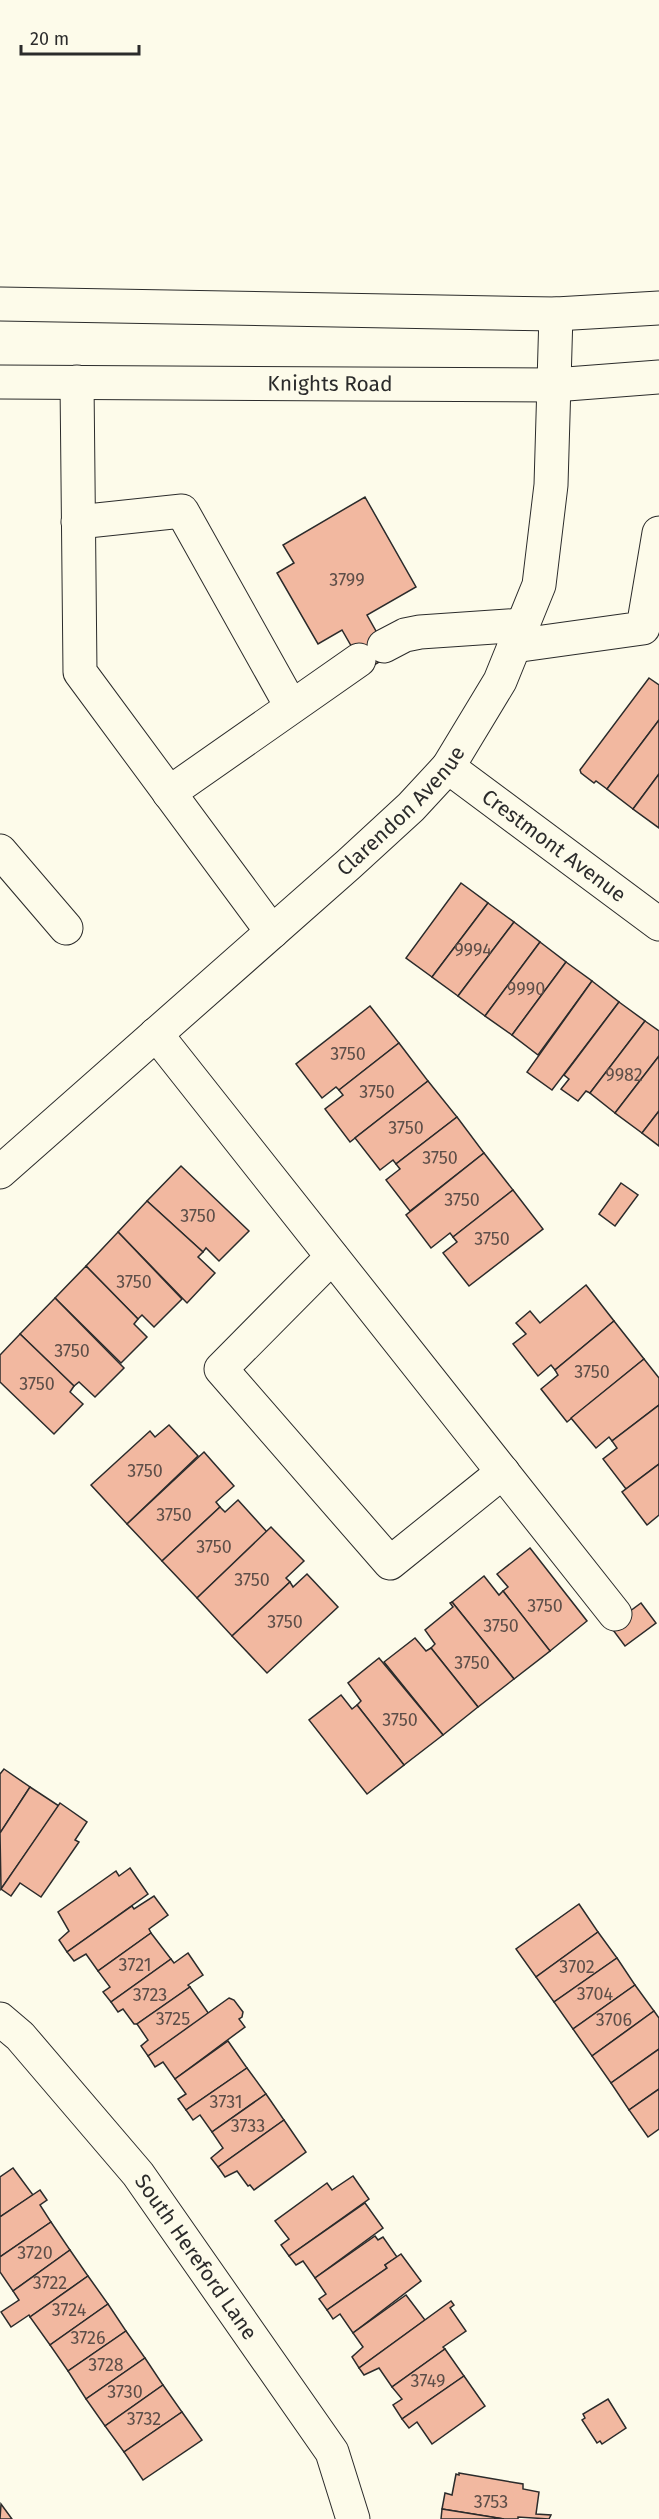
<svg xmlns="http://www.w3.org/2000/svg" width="659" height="2519" viewBox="0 0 659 2519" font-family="'Fira Sans',sans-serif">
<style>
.building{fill:#f2b8a0;stroke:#2b2b2b;stroke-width:1.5}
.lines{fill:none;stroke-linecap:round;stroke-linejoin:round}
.minor-casing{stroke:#2b2b2b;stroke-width:35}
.major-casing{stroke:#2b2b2b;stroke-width:35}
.minor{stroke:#fdfbea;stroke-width:33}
.major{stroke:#fdfbea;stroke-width:33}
.labels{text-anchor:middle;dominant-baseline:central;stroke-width:4.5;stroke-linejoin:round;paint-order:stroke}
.number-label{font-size:18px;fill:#5d4e48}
.street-label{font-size:21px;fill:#2b2b2b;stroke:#fdfbea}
</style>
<rect width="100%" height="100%" fill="#fdfbea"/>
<g class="building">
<polygon points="365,497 416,587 367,615 390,656 365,670 342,630 318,644 277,573 294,563 283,545"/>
<polygon points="649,678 659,685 659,720 607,789 596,781 594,783 581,773 580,770"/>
<polygon points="659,720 659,774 633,809 607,789"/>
<polygon points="659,774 659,828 633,809"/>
<polygon points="461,883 488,903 432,977 406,958"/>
<polygon points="488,903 514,922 458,996 432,977"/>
<polygon points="514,922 540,942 485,1016 458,996"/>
<polygon points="540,942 566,962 512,1035 485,1016"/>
<polygon points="566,962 592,981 538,1055 512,1035"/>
<polygon points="592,981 619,1002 552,1090 527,1072"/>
<polygon points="619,1002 645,1021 590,1093 586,1091 578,1101 561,1089 569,1079 564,1075"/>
<polygon points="370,1006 399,1043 339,1090 336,1087 322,1098 296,1064"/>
<polygon points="645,1021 659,1031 659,1056 615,1113 590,1093"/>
<polygon points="399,1043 428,1081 350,1142 325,1109 343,1095 339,1090"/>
<polygon points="659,1056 659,1111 642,1133 615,1113"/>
<polygon points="428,1081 457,1117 396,1164 393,1160 380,1170 355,1138"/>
<polygon points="659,1111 659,1146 642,1133"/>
<polygon points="457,1117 484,1153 410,1211 386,1180 400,1169 396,1164"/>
<polygon points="484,1153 513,1190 453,1237 450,1233 431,1248 406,1215"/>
<polygon points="181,1166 249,1231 219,1261 206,1248 203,1252 147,1201"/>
<polygon points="621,1183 638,1195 615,1226 599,1214"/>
<polygon points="513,1190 543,1229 469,1286 443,1253 457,1242 453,1237"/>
<polygon points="147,1201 203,1252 198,1257 215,1273 187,1303 118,1232"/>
<polygon points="118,1232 182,1299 154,1327 142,1315 138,1319 86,1266"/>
<polygon points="86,1266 138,1319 134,1324 147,1337 121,1363 55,1298"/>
<polygon points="586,1285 614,1321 555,1370 551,1365 538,1376 513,1344 526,1334 516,1323 530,1311 540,1323"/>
<polygon points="55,1298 124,1368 95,1397 79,1382 74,1386 20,1334"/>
<polygon points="614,1321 644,1359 567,1422 541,1389 558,1375 555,1370"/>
<polygon points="20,1334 74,1386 70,1392 83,1404 54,1434 0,1382 0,1355"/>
<polygon points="644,1359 659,1378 659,1405 612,1441 609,1437 596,1448 571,1418"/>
<polygon points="659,1405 659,1464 626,1489 603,1459 617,1448 612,1441"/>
<polygon points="169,1425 198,1456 127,1524 91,1485 150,1431 155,1437"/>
<polygon points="204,1452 234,1486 216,1502 220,1507 162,1561 127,1524"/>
<polygon points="659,1464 659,1515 647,1525 622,1492"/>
<polygon points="238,1500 267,1532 197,1598 162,1561 220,1507 225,1512"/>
<polygon points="271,1527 304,1561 286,1578 290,1582 232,1636 197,1598"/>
<polygon points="530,1548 587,1621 550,1651 503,1591 508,1587 497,1574"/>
<polygon points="307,1574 338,1607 267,1673 232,1636 290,1582 293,1587"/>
<polygon points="484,1576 499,1595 503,1591 550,1651 514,1679 452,1602"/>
<polygon points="452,1602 514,1679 478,1707 431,1648 435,1644 425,1630 453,1607 450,1603"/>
<polygon points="641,1603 656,1623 625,1646 610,1626"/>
<polygon points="415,1638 426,1651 431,1648 478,1707 443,1735 384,1662"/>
<polygon points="379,1658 443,1735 404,1765 357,1705 361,1701 348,1683"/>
<polygon points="341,1695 352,1709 357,1705 404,1765 367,1794 309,1720"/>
<polygon points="4,1769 30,1787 0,1833 0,1774"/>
<polygon points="30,1787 59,1806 1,1889 0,1833"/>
<polygon points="60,1803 87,1822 75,1840 79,1842 41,1897 20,1883 11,1896 1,1889"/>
<polygon points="130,1868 148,1894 67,1952 59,1940 69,1931 58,1912 116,1871 119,1876"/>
<polygon points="154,1896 168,1915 149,1929 151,1933 98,1971 86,1954 74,1961 67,1952 132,1906 134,1909"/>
<polygon points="579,1904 598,1932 536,1977 516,1949"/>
<polygon points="598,1932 617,1958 554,2002 536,1977"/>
<polygon points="151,1933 171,1959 111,2002 103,1992 110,1987 98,1971"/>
<polygon points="188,1953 203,1975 188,1985 190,1987 137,2024 134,2024 123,2009 118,2012 111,2002 171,1959 174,1963"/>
<polygon points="617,1958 635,1985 573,2029 554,2002"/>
<polygon points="635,1985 654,2011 592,2056 573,2029"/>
<polygon points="190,1987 209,2014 148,2056 141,2046 148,2040 137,2024"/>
<polygon points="229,1998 234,2000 243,2012 242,2017 239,2019 245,2027 175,2079 163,2062 155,2067 148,2056"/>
<polygon points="654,2011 659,2018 659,2049 611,2083 592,2056"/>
<polygon points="228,2041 247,2068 186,2110 178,2099 186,2094 175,2079"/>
<polygon points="659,2049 659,2089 629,2110 611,2083"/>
<polygon points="247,2068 266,2094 212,2132 200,2115 193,2120 186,2110"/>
<polygon points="659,2089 659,2129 648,2137 629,2110"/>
<polygon points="266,2094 284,2120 218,2167 211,2158 223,2148 212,2132"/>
<polygon points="284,2120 306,2152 254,2190 250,2185 248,2186 237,2171 225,2177 218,2167"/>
<polygon points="13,2168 33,2195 0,2217 0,2177"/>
<polygon points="353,2176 369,2199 289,2256 281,2245 289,2239 275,2221 327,2183 332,2190"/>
<polygon points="40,2190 47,2200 40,2205 51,2222 0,2257 0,2217"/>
<polygon points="365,2203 383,2228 315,2278 303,2261 296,2265 289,2256"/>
<polygon points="51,2222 70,2250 13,2291 0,2272 0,2257"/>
<polygon points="375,2236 378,2240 383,2237 397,2257 385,2265 387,2268 327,2310 319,2299 326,2294 315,2278"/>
<polygon points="70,2250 88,2276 30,2317 29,2315 11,2327 1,2312 19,2300 13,2291"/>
<polygon points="401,2254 421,2281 353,2333 340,2314 333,2319 327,2310 387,2268 385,2265"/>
<polygon points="88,2276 108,2304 50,2345 30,2317"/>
<polygon points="406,2295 425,2320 359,2368 352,2357 363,2347 353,2333"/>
<polygon points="451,2301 454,2305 450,2308 466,2331 443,2347 445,2349 392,2387 379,2368 364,2375 359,2368"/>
<polygon points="108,2304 126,2331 68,2371 50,2345"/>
<polygon points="126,2331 145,2358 86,2399 68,2371"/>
<polygon points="445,2349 464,2376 402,2419 393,2405 402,2399 392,2387"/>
<polygon points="145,2358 163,2385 105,2426 86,2399"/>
<polygon points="464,2376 485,2406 432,2444 417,2422 409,2428 402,2419"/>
<polygon points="163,2385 182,2412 124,2452 105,2426"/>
<polygon points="608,2399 626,2428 602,2444 600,2441 597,2443 582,2420 585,2418 583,2414"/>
<polygon points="182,2412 202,2440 143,2480 124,2452"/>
<polygon points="459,2473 523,2484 523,2489 539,2492 536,2514 551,2515 549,2519 518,2517 518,2519 504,2519 442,2509 445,2493 452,2495 456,2474 459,2475"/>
<polygon points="1,2504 12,2519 0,2519"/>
<polygon points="442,2509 504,2519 441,2519"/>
</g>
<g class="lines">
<g class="minor-casing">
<g id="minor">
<polyline points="77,382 80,672 272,932"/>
<polyline points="78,522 182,511 291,706"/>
<polyline points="384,646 405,635 420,632 523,625"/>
<polyline points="514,646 643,628 659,533"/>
<path id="s1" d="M448,767L659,924"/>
<polyline points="169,793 359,660"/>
<polyline points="0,851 66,928"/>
<polyline points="156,1034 615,1614"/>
<path id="s2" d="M0,1172L349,864L411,807L448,767L500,681L539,585L551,485L556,314"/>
<polyline points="332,1257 221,1369 390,1563 503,1472"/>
<path id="s3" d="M0,2019L20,2036L138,2174L332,2452L353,2519"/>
</g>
</g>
<g class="major-casing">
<g id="major">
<polyline points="0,304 556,314 659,308"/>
<path id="s4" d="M0,382L554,385L659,377"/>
</g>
</g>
<use href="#minor" class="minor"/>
<use href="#major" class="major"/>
</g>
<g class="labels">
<g class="number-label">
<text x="347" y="580">3799</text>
<text x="473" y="950">9994</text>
<text x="526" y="989">9990</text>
<text x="348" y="1054">3750</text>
<text x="624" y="1075">9982</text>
<text x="377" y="1092">3750</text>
<text x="406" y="1128">3750</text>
<text x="440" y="1158">3750</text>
<text x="462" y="1200">3750</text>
<text x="198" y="1216">3750</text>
<text x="492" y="1239">3750</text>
<text x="134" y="1282">3750</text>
<text x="72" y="1351">3750</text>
<text x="592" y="1372">3750</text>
<text x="37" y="1384">3750</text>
<text x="145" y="1471">3750</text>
<text x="174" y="1515">3750</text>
<text x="214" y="1547">3750</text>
<text x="252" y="1580">3750</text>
<text x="545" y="1606">3750</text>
<text x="285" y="1622">3750</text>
<text x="501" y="1626">3750</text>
<text x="472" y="1663">3750</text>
<text x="400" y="1720">3750</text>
<text x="135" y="1965">3721</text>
<text x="577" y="1967">3702</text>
<text x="595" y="1994">3704</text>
<text x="150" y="1995">3723</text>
<text x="173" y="2019">3725</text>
<text x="614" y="2020">3706</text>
<text x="226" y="2102">3731</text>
<text x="248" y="2126">3733</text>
<text x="35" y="2253">3720</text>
<text x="50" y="2283">3722</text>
<text x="69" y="2310">3724</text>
<text x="88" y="2338">3726</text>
<text x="106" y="2365">3728</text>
<text x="428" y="2381">3749</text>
<text x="125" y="2392">3730</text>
<text x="144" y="2419">3732</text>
<text x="491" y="2502">3753</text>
</g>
<g class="street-label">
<text stroke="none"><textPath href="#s4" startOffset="330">Knights Road</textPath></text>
<text stroke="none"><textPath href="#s2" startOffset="540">Clarendon Avenue</textPath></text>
<text stroke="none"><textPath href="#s1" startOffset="132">Crestmont Avenue</textPath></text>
<text stroke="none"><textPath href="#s3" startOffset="309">South Hereford Lane</textPath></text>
</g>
</g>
<path d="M21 45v9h118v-9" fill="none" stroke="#2b2b2b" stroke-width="3"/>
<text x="30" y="45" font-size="18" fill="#2b2b2b" stroke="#fdfbea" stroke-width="4.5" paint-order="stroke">20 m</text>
</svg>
